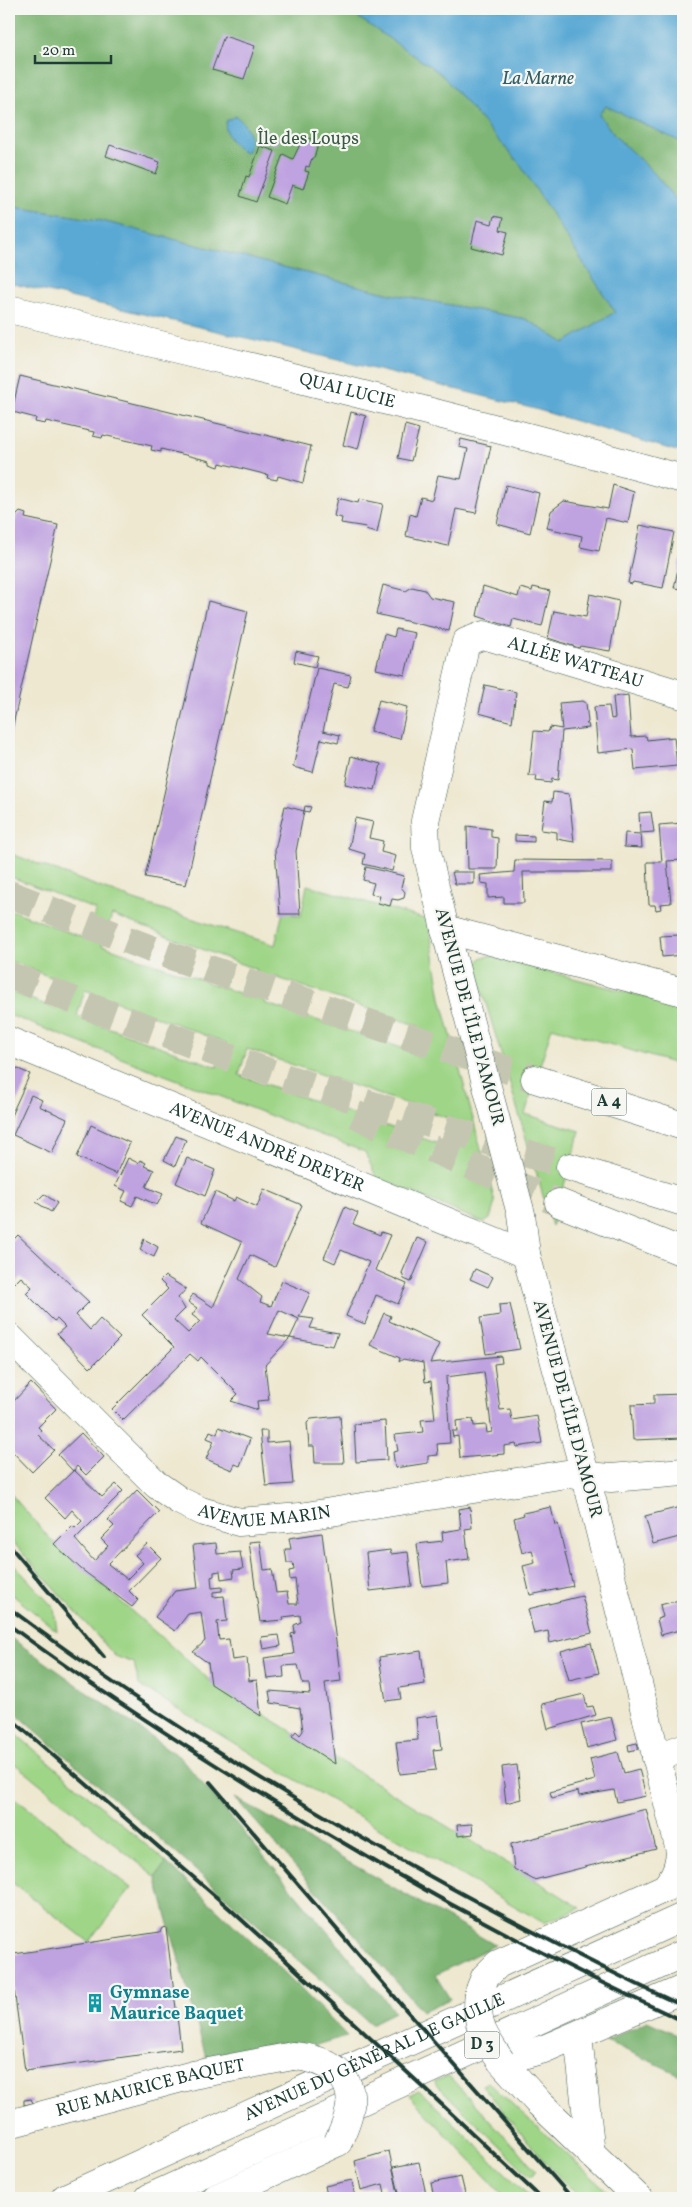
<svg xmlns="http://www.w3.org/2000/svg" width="692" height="2207" viewBox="0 0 692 2207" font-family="Vollkorn,serif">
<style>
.green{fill:#9fd587;stroke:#5f895e;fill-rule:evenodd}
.forest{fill:#7fb674;stroke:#4f7a54}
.water{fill:#5aa9d4;stroke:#3c7384}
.building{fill:#bfa2e0}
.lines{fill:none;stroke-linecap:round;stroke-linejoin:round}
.motorway-tunnel{stroke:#c5c6b1;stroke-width:28;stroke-dasharray:28 14;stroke-linecap:butt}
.minor-casing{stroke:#3e574b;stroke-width:29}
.primary-casing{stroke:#3e574b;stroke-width:29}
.motorway-casing{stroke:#3e574b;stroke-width:29}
.minor{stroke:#fff;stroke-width:28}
.primary{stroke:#fff;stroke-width:28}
.motorway{stroke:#fff;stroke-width:28}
.rail{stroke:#1f3d34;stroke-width:4}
.minor-bridge-casing{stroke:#3e574b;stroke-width:29;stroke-linecap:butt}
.minor-bridge{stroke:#fff;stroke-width:28}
.labels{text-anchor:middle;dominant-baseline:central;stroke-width:4.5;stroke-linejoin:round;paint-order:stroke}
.shield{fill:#f6f6f2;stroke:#60746d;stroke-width:1}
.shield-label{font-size:16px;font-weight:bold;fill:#1f3d34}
.park-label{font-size:18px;fill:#395b45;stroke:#f6f6f2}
.street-label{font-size:18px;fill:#1f3d34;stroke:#f6f6f2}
.culture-label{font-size:18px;font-weight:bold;fill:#0d838f;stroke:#f6f6f2;text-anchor:start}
.water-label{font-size:19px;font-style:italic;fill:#315d64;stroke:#f6f6f2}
</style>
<rect width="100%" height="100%" fill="#f6f6f2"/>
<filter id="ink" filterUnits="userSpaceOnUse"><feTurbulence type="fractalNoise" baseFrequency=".02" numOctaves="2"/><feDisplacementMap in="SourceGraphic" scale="10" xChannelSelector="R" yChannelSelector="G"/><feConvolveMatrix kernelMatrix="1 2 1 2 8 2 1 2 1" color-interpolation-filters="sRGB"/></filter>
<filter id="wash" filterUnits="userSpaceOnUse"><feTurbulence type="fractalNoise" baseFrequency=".0096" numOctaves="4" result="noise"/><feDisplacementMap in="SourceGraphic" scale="20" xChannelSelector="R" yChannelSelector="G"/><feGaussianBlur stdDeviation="1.12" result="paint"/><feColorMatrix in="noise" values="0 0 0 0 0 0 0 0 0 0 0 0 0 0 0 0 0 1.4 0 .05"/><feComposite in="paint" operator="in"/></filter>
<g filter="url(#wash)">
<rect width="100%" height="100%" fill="#eee8d0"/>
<g class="green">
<path d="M9,853L134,900L275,945L283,912L301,916L307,885L428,920L441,998L495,1202L490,1219L484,1223L376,1177L365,1152L9,1015V991L57,1009L66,983L9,961V909L84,938L96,910L9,876ZM112,915L257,970L247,996L102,945ZM275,977L418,1026L411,1051L264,1003ZM85,990L226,1043L217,1067L77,1016ZM247,1049L450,1119L442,1145L239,1075Z"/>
<polygon points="490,956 683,1007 683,1066 552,1027 525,1114 580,1131 552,1226 475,966 482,957"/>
<polygon points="9,1492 51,1540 214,1684 581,1908 544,1923 265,1762 139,1685 134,1663 115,1656 9,1538"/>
<polygon points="9,1559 54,1608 57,1631 9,1592"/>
<polygon points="9,1728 166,1862 156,1877 9,1759"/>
<polygon points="16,1799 131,1888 89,1942 9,1880 9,1808"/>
<polygon points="448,2075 536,2170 531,2177 434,2082"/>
<polygon points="488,2082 615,2198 580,2198 544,2161 482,2085"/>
<polygon points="419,2090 525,2192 532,2198 506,2198 409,2095"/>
</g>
<g class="forest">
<polygon points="9,9 346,9 441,74 519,163 615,312 564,343 526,319 386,293 98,220 9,206"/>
<polygon points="606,106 683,143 683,208 653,172 614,135 599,114"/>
<polygon points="11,1638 181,1758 395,2012 371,2024 9,1707 9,1641"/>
<polygon points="235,1798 495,1945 435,1975 450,1999 422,2011"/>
<polygon points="166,1862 282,1970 347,2036 316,2045 278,2043 206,2057 156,1877"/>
<polygon points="647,2021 683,2037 683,2076 606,2041"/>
</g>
<g class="water">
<polygon points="346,9 683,9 683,143 606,106 599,114 614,135 653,172 683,208 683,453 535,409 277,345 9,283 9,206 98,220 386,293 526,319 564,343 615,312 519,163 441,74"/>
<path d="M236,116C247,125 253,136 248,151L243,152C233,145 223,134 226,121Z"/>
</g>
<g id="blocks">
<g class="building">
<polygon points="224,36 255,46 244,79 212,70"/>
<polygon points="270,135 279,138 277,145 267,142"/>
<polygon points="304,136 319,142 314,158 312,158 309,167 306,166 305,171 309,172 303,189 292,185 285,204 267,197 283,154 293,159"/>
<polygon points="110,145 160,162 156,174 106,156"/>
<polygon points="260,146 275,151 256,202 240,196 246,176 249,177"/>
<polygon points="494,216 503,218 500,230 508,232 502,255 471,247 477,220 492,224"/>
<polygon points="20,376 311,446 303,483 278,476 277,480 267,478 268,475 220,463 219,467 210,464 210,461 161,449 161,452 151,450 152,446 103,435 102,438 93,436 94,432 46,421 45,424 35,422 36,418 9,411 9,406 13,406"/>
<polygon points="351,412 366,416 358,449 343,445"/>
<polygon points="405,425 419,429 411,461 398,458"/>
<polygon points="461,439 491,446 476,513 456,509 448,546 406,536 410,514 416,516 421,497 432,500 438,475 461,479 468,449 459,447"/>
<polygon points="506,485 539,493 530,533 497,524"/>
<polygon points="613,485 634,492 628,523 606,518 599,551 580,547 582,536 547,528 551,511 564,501 608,509"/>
<polygon points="338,498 358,503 359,499 383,504 377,533 365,530 366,527 341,523 342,518 334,516"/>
<polygon points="20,512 26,514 25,518 58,525 10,738 9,549 16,516"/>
<polygon points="640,525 674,532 663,588 633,582 632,584 628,583"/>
<polygon points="680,560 683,561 683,589 674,588"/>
<polygon points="383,585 406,591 412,587 425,590 430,597 455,602 449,631 376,614"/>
<polygon points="483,586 518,597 520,588 532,591 533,587 550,591 542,626 513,619 511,627 477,616"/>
<polygon points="590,594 619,601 610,651 580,646 579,648 548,638 554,611 586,617"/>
<polygon points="208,601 248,611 186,885 145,877"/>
<polygon points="396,629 415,633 405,675 376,669 384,634 394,637"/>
<polygon points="296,651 318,656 315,667 294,662"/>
<polygon points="317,668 351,675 348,687 334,684 323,731 340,735 338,743 321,739 313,772 293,767"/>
<polygon points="485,685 516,692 512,722 479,713"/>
<polygon points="628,695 631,737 646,736 647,740 674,737 677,766 635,770 633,749 598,753 594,707 609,706 611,719 615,718 613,697"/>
<polygon points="379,700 407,707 400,739 370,732"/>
<polygon points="583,701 586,703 588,722 586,724 588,724 589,728 562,731 558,780 552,779 551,783 536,781 537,776 529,776 534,731 548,732 550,727 562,729 559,703"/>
<polygon points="351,756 381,764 375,790 345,784"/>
<polygon points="553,792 569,794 574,842 557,839 557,832 541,830 545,801 552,802"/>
<polygon points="285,806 304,811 305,806 311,807 309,812 304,811 296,851 300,914 280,914 275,850"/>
<polygon points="651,812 654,832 640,833 639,813"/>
<polygon points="355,818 373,822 369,838 383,841 381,852 396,856 392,871 363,864 365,854 349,849"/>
<polygon points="683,823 683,860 667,861 671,903 660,904 661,909 656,910 655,905 649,905 647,862 662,862 659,825"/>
<polygon points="467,826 491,829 491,837 498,838 497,869 468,869"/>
<polygon points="625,833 641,834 642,848 624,847"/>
<polygon points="515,835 534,836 534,842 515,841"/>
<polygon points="515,860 612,861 612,872 523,872 524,903 504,903 504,897 488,898 488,884 481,883 480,875 514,872"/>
<polygon points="366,867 404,876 401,887 405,892 404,898 398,900 392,899 390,906 378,903 380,896 371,894 374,883 363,880"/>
<polygon points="452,872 474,872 474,884 455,884"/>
<polygon points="680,935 682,955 662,957 660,936"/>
<polygon points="9,1065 30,1074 9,1120"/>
<polygon points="31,1095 42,1100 39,1106 67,1119 52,1153 13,1135"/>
<polygon points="91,1125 130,1143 116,1174 77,1157"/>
<polygon points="176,1136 186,1140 175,1166 164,1160"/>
<polygon points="128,1158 138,1163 140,1160 146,1163 144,1166 154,1170 146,1187 163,1194 157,1205 137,1196 132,1206 121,1201 126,1191 115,1186"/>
<polygon points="187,1158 215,1170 205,1196 176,1183"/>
<polygon points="264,1189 302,1205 275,1267 250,1255 239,1279 262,1297 260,1302 271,1306 282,1281 310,1293 299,1317 314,1319 310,1328 338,1333 333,1346 290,1338 299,1319 279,1310 268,1334 290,1338 265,1365 269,1400 257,1401 258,1410 231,1401 238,1394 201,1357 198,1361 190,1354 123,1420 112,1409 174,1347 142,1315 168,1289 160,1281 165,1276 186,1289 178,1298 185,1309 174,1320 188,1333 200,1321 192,1315 197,1308 188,1302 193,1294 213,1307 242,1242 201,1223 215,1192 234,1201 236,1197 257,1207"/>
<polygon points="44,1194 57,1203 51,1212 36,1202"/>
<polygon points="345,1207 358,1213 353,1224 380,1235 381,1232 390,1235 375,1270 407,1284 398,1304 376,1295 365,1324 346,1316 369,1262 341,1250 335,1263 324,1258"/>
<polygon points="18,1235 89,1302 76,1315 90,1330 100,1319 120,1338 90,1368 57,1334 65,1327 57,1319 54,1321 26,1293 32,1287 21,1277 15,1283 9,1277 9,1244"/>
<polygon points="417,1238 428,1242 411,1282 404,1279 402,1273"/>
<polygon points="144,1239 158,1247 154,1257 140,1250"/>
<polygon points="475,1269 493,1277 488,1287 470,1279"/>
<polygon points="510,1304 520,1349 486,1354 480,1318 500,1315 499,1305"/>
<polygon points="384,1313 391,1316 389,1321 439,1344 430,1363 501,1356 502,1363 494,1364 500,1410 510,1409 512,1420 537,1416 542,1443 517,1447 516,1444 504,1446 504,1454 460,1458 458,1436 453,1437 452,1431 457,1431 456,1421 473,1419 474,1426 486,1425 487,1433 492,1432 484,1372 446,1377 450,1443 437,1444 438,1455 428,1456 428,1463 395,1468 393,1452 398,1451 395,1435 423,1432 421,1420 435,1419 431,1381 425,1382 423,1363 403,1359 399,1362 400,1358 370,1345"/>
<polygon points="31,1383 56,1409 38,1427 42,1431 38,1435 54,1450 32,1472 9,1448 9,1406"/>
<polygon points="683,1394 683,1438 633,1440 631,1405 654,1404 654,1395"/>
<polygon points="340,1416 344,1463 315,1463 314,1446 309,1446 307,1423 311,1419"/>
<polygon points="385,1421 387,1460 356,1462 354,1424"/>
<polygon points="219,1427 250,1439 240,1466 235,1464 232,1470 206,1459 214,1441 207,1438 210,1431 217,1434"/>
<polygon points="260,1431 267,1431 267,1443 289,1441 293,1484 266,1486"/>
<polygon points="81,1433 104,1457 86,1475 77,1466 73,1471 58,1455"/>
<polygon points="74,1470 102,1497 116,1484 123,1491 75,1539 94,1561 108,1546 101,1539 114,1526 108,1520 137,1490 159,1512 108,1564 127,1579 143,1563 135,1555 147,1544 161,1558 129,1591 138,1600 132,1607 81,1569 54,1544 72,1526 75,1528 82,1521 72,1510 65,1518 45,1498"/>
<polygon points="470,1507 472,1528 465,1529 469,1559 446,1562 448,1583 422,1586 417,1544 443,1541 442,1532 461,1529 459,1509"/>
<polygon points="551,1507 555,1525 558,1524 573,1586 530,1595 523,1566 535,1563 532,1550 522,1553 514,1518 524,1515 523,1513"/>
<polygon points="680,1507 683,1519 683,1536 653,1544 645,1516"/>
<polygon points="322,1533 341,1681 325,1683 335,1764 292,1736 296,1731 300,1735 303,1731 300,1708 271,1703 269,1691 310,1694 309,1684 303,1684 298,1665 283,1666 284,1677 267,1679 264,1658 294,1654 291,1634 295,1633 294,1625 301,1622 300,1615 283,1617 284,1620 260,1622 249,1542 260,1541 264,1570 272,1569 276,1593 287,1592 289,1604 298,1604 295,1579 290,1580 289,1571 294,1570 293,1563 287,1563 285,1549 291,1549 289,1538"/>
<polygon points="216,1543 217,1554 240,1552 243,1569 233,1570 234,1577 221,1579 220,1571 214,1572 214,1576 211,1577 212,1588 222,1587 222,1591 213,1592 213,1597 224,1596 227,1621 217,1622 219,1640 229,1639 232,1660 247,1658 249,1681 257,1680 261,1716 211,1684 208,1663 193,1652 205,1641 201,1612 188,1614 175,1631 155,1617 175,1591 198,1588 193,1545"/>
<polygon points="390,1550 391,1554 408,1552 412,1586 370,1591 366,1553"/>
<polygon points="582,1596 592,1633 550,1643 548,1631 534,1634 528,1609"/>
<polygon points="683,1599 683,1629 661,1635 657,1619 663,1617 660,1605"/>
<polygon points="279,1635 281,1646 263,1649 261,1637"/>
<polygon points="591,1643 599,1673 569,1680 561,1651"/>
<polygon points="421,1651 425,1684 399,1688 401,1699 386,1701 379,1657"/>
<polygon points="584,1694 587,1707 593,1706 596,1715 548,1729 542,1704"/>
<polygon points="438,1715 442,1749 433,1750 436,1770 400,1774 396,1742 418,1740 416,1718"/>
<polygon points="611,1717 617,1740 587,1748 581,1724"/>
<polygon points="637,1743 639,1749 629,1751 628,1745"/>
<polygon points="618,1752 624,1773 639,1769 646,1796 617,1802 614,1790 579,1796 578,1791 552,1798 550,1792 595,1780 590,1759"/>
<polygon points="517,1765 521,1799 506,1803 502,1767"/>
<polygon points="646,1809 656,1849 534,1880 514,1869 511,1844"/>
<polygon points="472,1824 473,1834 458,1836 457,1825"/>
<polygon points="166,1927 181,2049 25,2071 9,1952 14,1954 160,1932 162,1928"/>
<polygon points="31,2099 33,2103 24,2105 24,2100"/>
<polygon points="389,2151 399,2198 386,2198 383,2184 361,2190 355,2161"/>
<polygon points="419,2162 426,2194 400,2198 393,2167"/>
<polygon points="461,2177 466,2198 434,2198 431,2183"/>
<polygon points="352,2180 355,2198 315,2198 327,2195 325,2186"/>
</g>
</g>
</g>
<g filter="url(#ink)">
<use href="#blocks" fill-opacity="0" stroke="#3e574b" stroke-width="1"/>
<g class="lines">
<g class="motorway-tunnel">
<polyline points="9,894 156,951 535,1079"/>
<polyline points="9,975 98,1010 280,1076 570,1167"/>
<polyline points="355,1114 390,1131 559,1203"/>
</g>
<g class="minor-casing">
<g id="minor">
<path id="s1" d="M9,309C235,362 460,417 683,479"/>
<polyline points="445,929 683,992"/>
<path id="s2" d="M9,1041L526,1254"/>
<path id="s3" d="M9,1337L157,1485L180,1501L201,1511L239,1522L300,1517L566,1474L611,1478L683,1472"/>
<polyline points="656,1758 683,1748"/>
<path id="s4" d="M479,1992L485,1977L498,1964L665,1888C675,1876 679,1867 680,1851L593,1504L526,1254L521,1214L445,929L426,848L425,821L466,642L484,635L683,695"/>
<polyline points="578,2036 591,2154"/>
<path id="s5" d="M9,2124L193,2075L293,2056"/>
<polyline points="216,2198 338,2142"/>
<polyline points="638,2198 539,2103 501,2061 544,2049 683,1989"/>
</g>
</g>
<g class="primary-casing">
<g id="primary">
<path id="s6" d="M65,2198L683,1917"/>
<polyline points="149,2198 683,1954"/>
</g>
</g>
<g class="motorway-casing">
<g id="motorway">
<polyline points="535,1079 683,1126"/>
<polyline points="570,1167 683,1202"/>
<polyline points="559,1203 683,1252"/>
</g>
</g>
<use href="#minor" class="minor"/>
<use href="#primary" class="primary"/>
<use href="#motorway" class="motorway"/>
<g class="rail">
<polyline points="9,1545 104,1657"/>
<path d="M9,1608C146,1711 294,1802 444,1884C523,1927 602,1969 683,2006"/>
<path d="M9,1625C88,1684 170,1737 254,1789C392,1875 535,1953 683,2021"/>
<polyline points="9,1717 230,1909 421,2085 541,2198"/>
<polyline points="210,1782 407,2011 572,2198"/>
</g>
<g class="minor-bridge-casing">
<g id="minor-bridge">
<path d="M479,1992C475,2025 483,2035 501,2061"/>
<path d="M293,2056C325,2058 358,2075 349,2112C347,2122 342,2132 338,2142"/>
</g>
</g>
<use href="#minor-bridge" class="minor-bridge"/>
</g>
</g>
<defs>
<g id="building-bare" transform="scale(1.5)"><path d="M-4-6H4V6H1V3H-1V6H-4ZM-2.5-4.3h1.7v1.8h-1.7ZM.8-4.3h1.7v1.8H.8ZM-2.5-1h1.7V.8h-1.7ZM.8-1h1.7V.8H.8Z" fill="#0f9aa8" stroke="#f6f6f2" stroke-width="2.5" paint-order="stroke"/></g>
</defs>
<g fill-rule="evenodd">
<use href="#building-bare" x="95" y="2003"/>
</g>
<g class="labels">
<g class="shield">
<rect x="591.5" y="1088.5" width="35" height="27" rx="4"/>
<rect x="464.5" y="2031.5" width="35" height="27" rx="4"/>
</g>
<g class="shield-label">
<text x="609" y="1102">A 4</text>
<text x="482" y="2045">D 3</text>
</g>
<g class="park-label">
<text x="308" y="139">Île des Loups</text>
</g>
<g class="street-label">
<text stroke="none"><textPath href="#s1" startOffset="348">QUAI LUCIE</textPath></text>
<text stroke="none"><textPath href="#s4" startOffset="1619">ALLÉE WATTEAU</textPath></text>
<text transform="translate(469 1017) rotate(75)">AVENUE DE L'ÎLE D'AMOUR</text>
<text stroke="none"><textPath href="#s2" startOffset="279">AVENUE ANDRÉ DREYER</textPath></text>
<text transform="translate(567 1409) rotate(75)">AVENUE DE L'ÎLE D'AMOUR</text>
<text stroke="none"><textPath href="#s3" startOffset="325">AVENUE MARIN</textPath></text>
<text stroke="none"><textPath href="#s6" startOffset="340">AVENUE DU GÉNÉRAL DE GAULLE</textPath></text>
<text stroke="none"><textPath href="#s5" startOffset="146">RUE MAURICE BAQUET</textPath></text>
</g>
<g class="culture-label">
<text x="110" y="1993">Gymnase<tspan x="110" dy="21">Maurice Baquet</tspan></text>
</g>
<g class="water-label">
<text x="538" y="79">La Marne</text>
</g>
</g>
<rect width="692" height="2207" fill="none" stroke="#f6f6f2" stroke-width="30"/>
<path d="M35 55v8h76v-8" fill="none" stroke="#1f3d34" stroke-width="2.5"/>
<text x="42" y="55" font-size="15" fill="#1f3d34" stroke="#f6f6f2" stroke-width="4" paint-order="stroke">20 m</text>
</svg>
